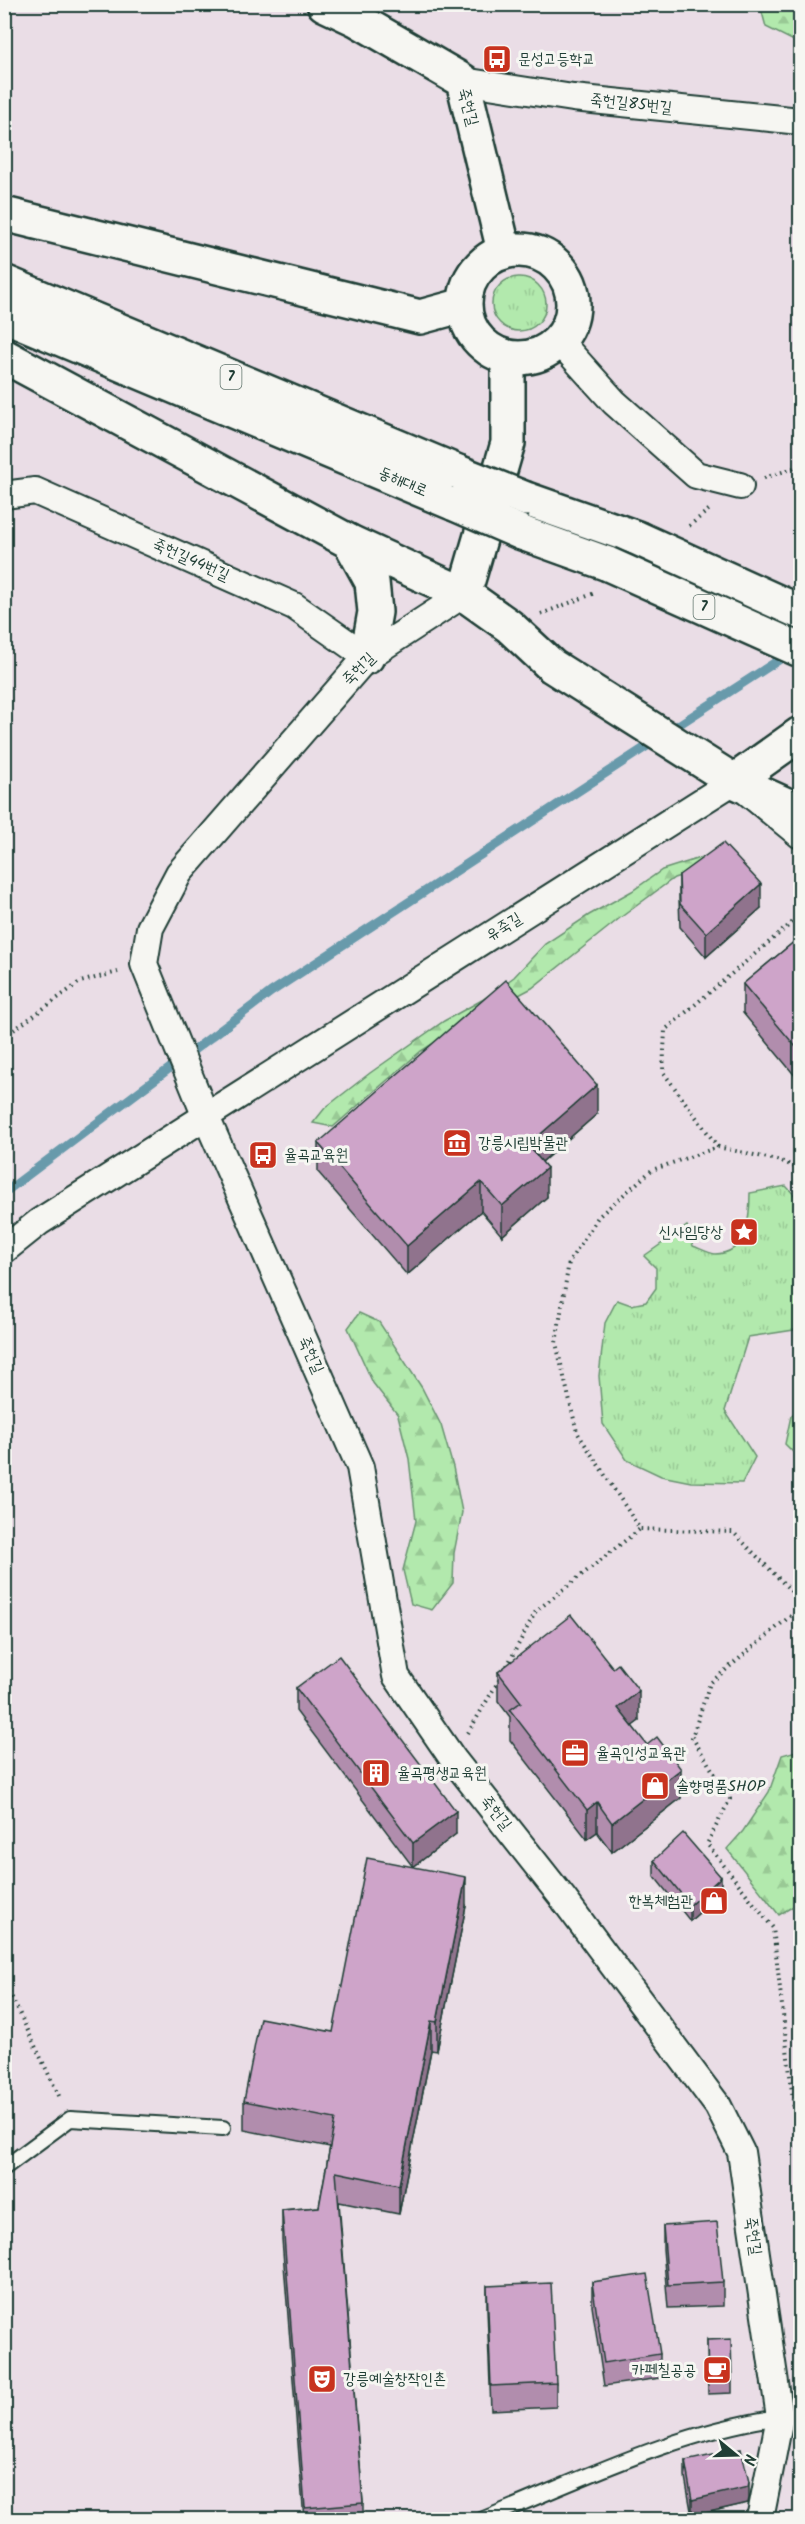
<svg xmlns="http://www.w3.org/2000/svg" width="805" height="2524" viewBox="0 0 805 2524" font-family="Kalam,'Poor Story',sans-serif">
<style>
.grass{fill:url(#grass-tufts);stroke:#689370;stroke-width:1.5}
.forest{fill:url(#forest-firs);stroke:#689370;stroke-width:1.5}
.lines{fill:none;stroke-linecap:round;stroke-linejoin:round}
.stream{stroke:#689aab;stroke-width:9}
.lane-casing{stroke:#1f3d34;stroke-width:18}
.street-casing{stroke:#1f3d34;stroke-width:30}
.secondary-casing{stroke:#1f3d34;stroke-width:38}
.primary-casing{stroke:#1f3d34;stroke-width:38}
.path{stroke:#1f3d34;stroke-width:4;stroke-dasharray:1.5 4.5;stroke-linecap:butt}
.lane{stroke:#f6f6f2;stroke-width:14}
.street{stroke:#f6f6f2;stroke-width:26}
.secondary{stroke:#f6f6f2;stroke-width:33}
.primary{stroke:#f6f6f2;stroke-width:33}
.primary-bridge-casing{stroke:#1f3d34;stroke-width:38;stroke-linecap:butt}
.primary-bridge{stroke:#f6f6f2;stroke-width:33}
.wall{fill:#b18dad;stroke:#1f3d34;stroke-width:1.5}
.shaded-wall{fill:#90738d;stroke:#1f3d34;stroke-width:1.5}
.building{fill:#cea4c9;stroke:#1f3d34;stroke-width:1.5}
.labels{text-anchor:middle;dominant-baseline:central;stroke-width:6;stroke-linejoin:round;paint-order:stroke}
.shield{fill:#f6f6f2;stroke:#60746d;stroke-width:1.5}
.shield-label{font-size:15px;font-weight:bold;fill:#1f3d34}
.poi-label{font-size:16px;fill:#1f3d34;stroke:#f6f6f2;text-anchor:start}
.street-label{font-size:16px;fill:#1f3d34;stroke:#f6f6f2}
</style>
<defs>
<pattern id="grass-tufts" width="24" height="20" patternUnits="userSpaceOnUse" patternTransform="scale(1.5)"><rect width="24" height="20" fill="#b2e9ad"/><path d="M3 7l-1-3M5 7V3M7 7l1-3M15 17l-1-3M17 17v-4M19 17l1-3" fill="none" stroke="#99c995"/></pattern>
<pattern id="forest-firs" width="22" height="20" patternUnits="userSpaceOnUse" patternTransform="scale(1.5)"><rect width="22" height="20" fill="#b2e9ad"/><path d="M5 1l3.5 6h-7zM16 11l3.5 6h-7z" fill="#99c995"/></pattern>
</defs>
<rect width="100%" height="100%" fill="#eadde6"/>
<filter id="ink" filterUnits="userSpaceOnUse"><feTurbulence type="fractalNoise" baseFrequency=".0167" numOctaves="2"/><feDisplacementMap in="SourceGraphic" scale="12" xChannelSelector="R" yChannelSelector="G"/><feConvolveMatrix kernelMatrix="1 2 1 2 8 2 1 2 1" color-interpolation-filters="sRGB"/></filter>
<g filter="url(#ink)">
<g class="grass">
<circle cx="519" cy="304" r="27"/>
<path d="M786,1186L800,1201V1329L748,1337L725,1411L755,1457L742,1483L691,1482L661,1476L627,1460L603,1424L599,1376L605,1323L617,1300L631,1305L646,1302L656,1288V1268L644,1256L687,1226L693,1246C699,1248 708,1253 715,1254C747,1254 750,1218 750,1193Z"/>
</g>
<g class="forest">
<polygon points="760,5 800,5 800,44 766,27"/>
<polygon points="712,854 719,863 674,878 620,918 532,988 462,1025 421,1051 333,1127 313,1123 325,1108 370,1073 444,1021 482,1000 514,977 545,944 589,915 632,891 662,870"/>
<polygon points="359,1313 379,1322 422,1388 441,1425 453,1467 462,1512 454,1553 453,1583 432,1610 411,1604 403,1570 416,1521 409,1459 398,1415 373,1383 348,1328"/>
<polygon points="800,1408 800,1459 785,1444 791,1416"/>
<polygon points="796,1751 800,1756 800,1902 779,1915 727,1849 743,1831 769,1792 782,1755"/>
</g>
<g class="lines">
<g class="stream">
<polyline points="669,731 788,654"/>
<polyline points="4,1193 271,992 658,739"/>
</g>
<g class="lane-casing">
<g id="lane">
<polyline points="4,2168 70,2119 223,2128"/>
<path d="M481,2520C578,2481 675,2432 780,2417"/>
</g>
</g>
<g class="street-casing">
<g id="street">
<polyline points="463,81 573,98 800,121"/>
<polyline points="559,341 614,402 696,475 740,486"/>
<polyline points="4,495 35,491 294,606 367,657"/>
<polyline points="464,594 367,657 179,873 150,928 144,964 206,1117 360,1467 396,1676 453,1759 562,1897 718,2106 741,2152 780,2417 761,2514 758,2520"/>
<polyline points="4,1250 39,1222 734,781 800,835"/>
</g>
</g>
<g class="secondary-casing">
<g id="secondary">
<polyline points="324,4 356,19 463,81 504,251"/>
<circle cx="519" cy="304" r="54"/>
<polyline points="508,358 508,443 464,594 509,626 552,666 734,781 800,734"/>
</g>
</g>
<g class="primary-casing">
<g id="primary">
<polyline points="4,214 420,317 464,305"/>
<polyline points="4,282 458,472"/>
<polyline points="4,315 455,504"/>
<polyline points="4,356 350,542 464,594"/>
<polyline points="526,499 637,538"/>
<polyline points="522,533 608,564"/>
<polyline points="350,542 372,582 375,612 367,657"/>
<polyline points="734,781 800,811"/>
</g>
</g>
<g class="path">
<polyline points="764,478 800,466"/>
<polyline points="689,526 711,508"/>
<polyline points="541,614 595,593"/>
<polyline points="4,1037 80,982 118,972"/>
<polyline points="718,1147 663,1072 665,1030 800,916"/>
<polyline points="800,1169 781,1161 718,1147 652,1170 598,1217 569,1262 556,1343 577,1432 640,1529 733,1532 800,1600"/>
<polyline points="800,1608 710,1683 692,1737 730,1799 707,1844 773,1928 800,2161"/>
<polyline points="507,1666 536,1611 640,1529"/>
<polyline points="468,1733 499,1680"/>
<polyline points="4,1981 61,2100"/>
</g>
<use href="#lane" class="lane"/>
<use href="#street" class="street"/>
<use href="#secondary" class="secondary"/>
<use href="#primary" class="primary"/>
<g class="primary-bridge-casing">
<g id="primary-bridge">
<polyline points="458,472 526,499"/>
<polyline points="455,504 522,533"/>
<polyline points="637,538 800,612"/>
<polyline points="608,564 800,650"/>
</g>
</g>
<use href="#primary-bridge" class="primary-bridge"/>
</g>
<g class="wall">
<polygon points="679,875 761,908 706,957 680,927 679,899"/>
<polygon points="801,936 801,1083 743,1013 743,984"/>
<polygon points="597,1114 542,1162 547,1197 502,1236 481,1211 407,1275 318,1172 318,1143"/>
<polygon points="613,1668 639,1721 632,1726 681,1798 612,1852 597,1832 587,1839 510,1740 510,1717 498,1701 498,1672"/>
<polygon points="296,1688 456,1834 413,1867 296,1711"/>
<polygon points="654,1860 721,1893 690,1921 654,1876"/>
<polygon points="466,1906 437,2051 431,2050 399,2214 339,2202 363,2503 363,2520 304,2520 282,2239 282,2210 319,2207 330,2147 244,2130 244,2101 333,2032"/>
<polygon points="663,2226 723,2282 723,2306 668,2308 663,2249"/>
<polygon points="592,2282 660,2354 660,2378 604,2386 592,2306"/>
<polygon points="487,2286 556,2383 556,2407 491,2410 487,2309"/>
<polygon points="707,2340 732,2377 732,2393 708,2394"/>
<polygon points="685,2461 749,2498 748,2503 692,2516 685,2477"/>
</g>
<g class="shaded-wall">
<polygon points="761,884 761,908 706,957 706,933"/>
<polygon points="597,1085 597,1114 528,1174 528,1145"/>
<polygon points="547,1168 547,1197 502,1236 502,1206"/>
<polygon points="481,1182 481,1211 407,1275 407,1246"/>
<polygon points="639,1691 639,1721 618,1737 618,1708"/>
<polygon points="681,1769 681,1798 612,1852 612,1823"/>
<polygon points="597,1802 597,1832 587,1839 587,1810"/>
<polygon points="456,1811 456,1834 413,1867 413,1843"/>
<polygon points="466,1877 466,1906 437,2051 437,2022"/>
<polygon points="721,1877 721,1893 690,1921 690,1905"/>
<polygon points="431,2021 431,2050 399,2214 399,2185"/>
<polygon points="749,2482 749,2498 748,2503 692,2516 692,2500"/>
</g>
<g class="building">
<polygon points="723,843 761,884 706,933 680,904 679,875"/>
<polygon points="801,936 801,1053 743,984"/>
<polygon points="506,980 597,1085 528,1145 547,1168 502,1206 481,1182 407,1246 318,1143"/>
<polygon points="571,1615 613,1668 618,1664 639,1691 618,1708 647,1745 657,1737 681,1769 612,1823 597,1802 587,1810 510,1710 521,1702 498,1672"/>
<polygon points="339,1656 456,1811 413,1843 296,1688"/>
<polygon points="683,1833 721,1877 690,1905 654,1860"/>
<polygon points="367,1858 466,1877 437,2022 431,2021 399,2185 336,2172 363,2503 305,2508 282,2210 319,2207 335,2119 244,2101 260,2018 333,2032"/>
<polygon points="717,2222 723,2282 668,2285 663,2226"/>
<polygon points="647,2274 660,2354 604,2363 592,2282"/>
<polygon points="551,2283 556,2383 491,2386 487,2286"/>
<polygon points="731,2339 732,2377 708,2378 707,2340"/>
<polygon points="741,2449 749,2482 748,2487 692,2500 685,2461"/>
</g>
</g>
<defs>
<g id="bus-square" transform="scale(1.5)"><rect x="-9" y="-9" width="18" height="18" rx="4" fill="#c8321e" stroke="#f6f6f2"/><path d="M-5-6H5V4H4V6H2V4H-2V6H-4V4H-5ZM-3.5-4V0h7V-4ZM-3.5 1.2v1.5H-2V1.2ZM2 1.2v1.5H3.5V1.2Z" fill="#fff"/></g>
<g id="museum-square" transform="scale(1.5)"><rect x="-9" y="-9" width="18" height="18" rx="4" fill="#c8321e" stroke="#f6f6f2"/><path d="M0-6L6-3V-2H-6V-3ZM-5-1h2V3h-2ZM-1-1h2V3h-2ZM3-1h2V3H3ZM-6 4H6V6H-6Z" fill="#fff"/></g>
<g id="sight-square" transform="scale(1.5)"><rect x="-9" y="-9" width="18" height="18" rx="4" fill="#c8321e" stroke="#f6f6f2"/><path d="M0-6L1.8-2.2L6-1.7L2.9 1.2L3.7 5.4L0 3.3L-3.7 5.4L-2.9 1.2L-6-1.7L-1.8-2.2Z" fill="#fff"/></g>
<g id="office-square" transform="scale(1.5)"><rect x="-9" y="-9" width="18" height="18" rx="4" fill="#c8321e" stroke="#f6f6f2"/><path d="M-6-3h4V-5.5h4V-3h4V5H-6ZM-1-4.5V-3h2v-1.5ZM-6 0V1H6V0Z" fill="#fff"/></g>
<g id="building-square" transform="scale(1.5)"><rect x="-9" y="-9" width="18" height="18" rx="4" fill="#c8321e" stroke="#f6f6f2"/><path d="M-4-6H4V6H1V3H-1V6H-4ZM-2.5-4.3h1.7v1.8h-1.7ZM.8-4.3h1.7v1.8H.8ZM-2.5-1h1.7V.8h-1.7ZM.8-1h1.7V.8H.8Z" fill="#fff"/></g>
<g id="shop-square" transform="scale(1.5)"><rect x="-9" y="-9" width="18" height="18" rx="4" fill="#c8321e" stroke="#f6f6f2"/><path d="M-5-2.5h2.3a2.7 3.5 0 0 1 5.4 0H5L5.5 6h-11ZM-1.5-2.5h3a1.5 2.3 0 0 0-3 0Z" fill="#fff"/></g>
<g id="cafe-square" transform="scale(1.5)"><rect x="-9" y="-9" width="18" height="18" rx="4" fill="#c8321e" stroke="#f6f6f2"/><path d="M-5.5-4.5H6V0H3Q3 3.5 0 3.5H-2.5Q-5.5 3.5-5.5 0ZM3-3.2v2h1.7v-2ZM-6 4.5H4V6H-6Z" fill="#fff"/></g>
<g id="theatre-square" transform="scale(1.5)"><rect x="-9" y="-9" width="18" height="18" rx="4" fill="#c8321e" stroke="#f6f6f2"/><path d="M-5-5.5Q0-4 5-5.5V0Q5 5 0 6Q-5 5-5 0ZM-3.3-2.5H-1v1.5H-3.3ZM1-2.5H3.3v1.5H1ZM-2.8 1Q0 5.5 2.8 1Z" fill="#fff"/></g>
</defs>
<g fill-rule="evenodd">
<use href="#bus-square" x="497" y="59"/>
<use href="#museum-square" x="457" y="1143"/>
<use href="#bus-square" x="263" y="1155"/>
<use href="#sight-square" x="744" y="1232"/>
<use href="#office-square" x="575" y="1753"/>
<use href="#building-square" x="376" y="1773"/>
<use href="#shop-square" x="655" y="1786"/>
<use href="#shop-square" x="714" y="1901"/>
<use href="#cafe-square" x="717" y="2370"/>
<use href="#theatre-square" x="322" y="2379"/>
</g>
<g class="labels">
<g class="shield">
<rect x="220.5" y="365" width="21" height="24" rx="4.5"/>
<rect x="693.5" y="595" width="21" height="24" rx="4.5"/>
</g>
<g class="shield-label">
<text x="231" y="377">7</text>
<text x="704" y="607">7</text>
</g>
<g class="poi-label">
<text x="518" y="59">문성고등학교</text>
<text x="478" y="1143">강릉시립박물관</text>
<text x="284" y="1155">율곡교육원</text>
<text x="723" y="1232" text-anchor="end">신사임당상</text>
<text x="596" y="1753">율곡인성교육관</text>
<text x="397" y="1773">율곡평생교육원</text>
<text x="676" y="1786">솔향명품SHOP</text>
<text x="693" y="1901" text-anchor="end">한복체험관</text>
<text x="696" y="2370" text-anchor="end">카페칠공공</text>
<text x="343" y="2379">강릉예술창작인촌</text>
</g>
<g class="street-label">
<text transform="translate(631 104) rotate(6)">죽헌길85번길</text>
<text transform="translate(468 107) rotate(75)">죽헌길</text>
<text transform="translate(403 482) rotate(23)">동해대로</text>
<text transform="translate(191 560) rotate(24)">죽헌길44번길</text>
<text transform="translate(359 669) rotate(-45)">죽헌길</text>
<text transform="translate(504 927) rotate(-32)">유죽길</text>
<text transform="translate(311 1355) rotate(66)">죽헌길</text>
<text transform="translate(496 1813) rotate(52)">죽헌길</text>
<text transform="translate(753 2236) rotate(82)">죽헌길</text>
</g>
</g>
<rect width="805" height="2524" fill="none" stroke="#f6f6f2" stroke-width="24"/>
<rect x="12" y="12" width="781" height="2500" fill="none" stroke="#1f3d34" stroke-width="2" filter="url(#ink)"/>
<g transform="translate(736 2455) rotate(109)" stroke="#f6f6f2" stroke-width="4.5" paint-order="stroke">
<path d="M0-4.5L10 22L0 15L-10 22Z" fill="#1f3d34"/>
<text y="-9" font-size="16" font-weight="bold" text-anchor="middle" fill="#1f3d34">N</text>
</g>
</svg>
